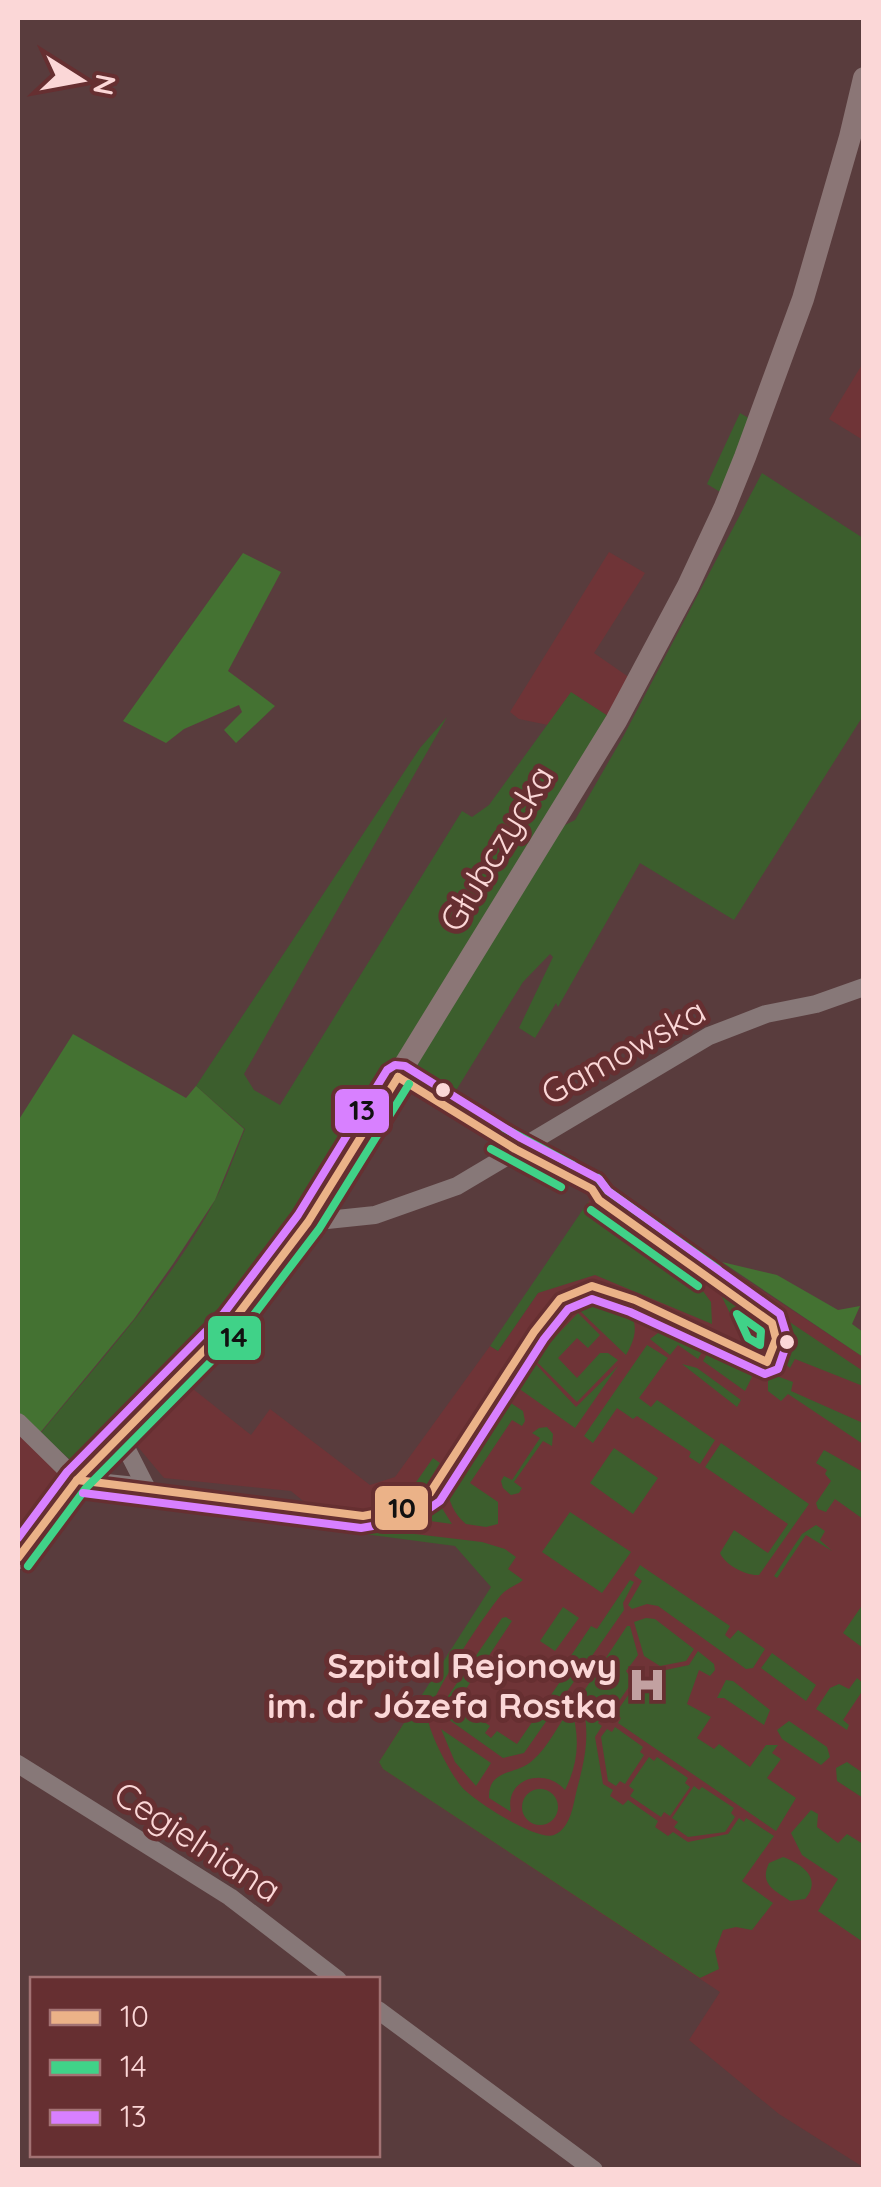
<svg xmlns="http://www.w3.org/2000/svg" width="881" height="2187" viewBox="0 0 881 2187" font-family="Quicksand,sans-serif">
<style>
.built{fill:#6f3437}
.green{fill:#3c5e2d}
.forest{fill:#447232}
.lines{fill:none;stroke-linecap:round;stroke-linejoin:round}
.minor{stroke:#877878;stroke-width:18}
.major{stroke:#8b7676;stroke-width:22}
.bus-1-casing{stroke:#662f31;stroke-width:15}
.bus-2-casing{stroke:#662f31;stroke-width:15}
.bus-3-casing{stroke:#662f31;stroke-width:15}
.bus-1{stroke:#ebb288;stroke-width:8}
.bus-2{stroke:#40d288;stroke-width:8}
.bus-3{stroke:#d880ff;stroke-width:8}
.bus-dot{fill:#fbd7d7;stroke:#662f31;stroke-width:4}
.labels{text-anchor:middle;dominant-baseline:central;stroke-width:10;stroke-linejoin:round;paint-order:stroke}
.street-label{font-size:35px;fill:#fbd7d7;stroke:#662f31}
.poi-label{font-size:35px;font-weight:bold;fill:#fbd7d7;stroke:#662f31;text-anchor:end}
.line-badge{stroke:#662f31;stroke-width:4}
.pale-badge-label{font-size:28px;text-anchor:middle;font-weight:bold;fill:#111}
</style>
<rect width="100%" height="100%" fill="#593c3d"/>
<g class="built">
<polygon points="863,363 863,440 829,419"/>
<polygon points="609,552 645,573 594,653 630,678 608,716 571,693 548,725 519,719 510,712"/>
<polygon points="606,1183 665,1226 863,1357 863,2167 779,2114 689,2040 720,1992 383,1769 379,1762 399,1730 501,1585 464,1541 331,1524 291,1491 164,1478 133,1441 188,1385 251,1435 270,1409 370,1485 395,1477 490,1346 498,1351 538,1293 588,1202"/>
<polygon points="18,1427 65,1475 18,1536"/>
</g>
<g class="green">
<polygon points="740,413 752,420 725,495 707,484"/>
<polygon points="762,473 863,538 863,716 734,920 640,863 558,1007 556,1003 535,1038 519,1028 553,957 550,954 523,982 452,1097 420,1079 415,1066 559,828 575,820 624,735"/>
<path d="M571,692L608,716L284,1240L208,1332L74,1463L40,1434C98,1363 173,1281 215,1200C227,1178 235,1153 245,1129L196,1086L420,748L447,717L244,1074L254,1090L280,1105L462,811L472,817L489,805Z"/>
<polygon points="588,1202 616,1229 700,1287 711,1302 712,1324 595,1275 538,1293 498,1351 490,1346"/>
<polygon points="630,1215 863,1371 863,1386 795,1359 790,1368 785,1364 790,1324 629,1218"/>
<path d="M598,1293C628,1306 647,1320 626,1355L578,1309L530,1358L576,1407L618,1366L575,1428L511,1383L573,1299Z"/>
<polygon points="721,1295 762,1325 763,1334 753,1346 743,1340"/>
<polygon points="578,1313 600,1335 588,1348 577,1338 558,1358 577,1378 600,1353 608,1353 618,1360 577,1402 534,1359"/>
<polygon points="676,1329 707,1343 698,1359 678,1345 670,1355 650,1339 658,1333"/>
<polygon points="647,1345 668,1358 639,1398 651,1407 657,1400 715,1440 700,1464 689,1457 691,1452 637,1416 633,1419 617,1408 593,1443 584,1436"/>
<polygon points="712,1345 744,1359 752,1377 745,1391 703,1361"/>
<polygon points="682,1364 697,1368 741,1400 737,1407"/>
<polygon points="774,1375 793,1382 791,1391 863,1423 863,1444 788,1394 781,1401 768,1391 768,1377"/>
<path d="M506,1400L523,1411L525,1421L522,1426L512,1420L470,1483L498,1502V1524L486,1527L466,1524C450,1511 443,1489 451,1470L460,1475L502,1412L494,1406Z"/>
<polygon points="547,1427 553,1434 552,1446 543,1441 514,1482 522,1488 519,1493 511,1495 503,1488 501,1481 504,1476 512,1480 540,1438 532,1433 539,1428"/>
<path d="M721,1443L809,1504L759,1575C746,1576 725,1565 720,1553L734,1530L768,1553L788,1524L705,1467Z"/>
<polygon points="614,1448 658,1478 633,1514 590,1483"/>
<polygon points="824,1450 863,1472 863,1519 835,1499 826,1512 818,1509 816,1503 831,1481 825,1474 827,1470 816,1463"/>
<polygon points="433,1458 440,1463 424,1489 405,1498"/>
<path d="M438,1490L440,1505L452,1524L394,1516C414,1512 426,1507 438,1490Z"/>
<polygon points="570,1512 631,1552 602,1593 542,1552"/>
<path d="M331,1524L482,1542L505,1549L516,1557L508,1569L523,1580C517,1585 510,1587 504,1592C490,1605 428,1700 428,1717C428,1732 451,1774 461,1786C472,1800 538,1842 554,1835C571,1828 573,1805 577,1789C585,1759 590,1736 583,1706L602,1717L598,1723L602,1726L595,1737L603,1784L613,1790L610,1796L623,1805L628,1800L658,1821L655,1827L668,1836L673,1832L688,1842L728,1834L739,1818L744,1822L746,1818L774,1836L742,1881L773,1903L752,1930L736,1927L723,1930L715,1951L719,1969L700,1978L383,1769L379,1762L491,1587L455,1546L334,1530Z"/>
<polygon points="816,1525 825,1531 820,1540 832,1551 806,1535 777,1578 774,1576 802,1534"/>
<polygon points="640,1565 730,1626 725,1635 730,1639 738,1630 765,1649 753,1668 746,1669 658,1606 647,1604 632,1609 628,1605 642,1581 634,1575"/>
<polygon points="630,1580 634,1582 623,1603 624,1610 524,1753 503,1758 448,1719 444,1708 448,1696 502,1618 506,1617 512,1621 484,1663 477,1659 469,1670 475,1675 457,1703 490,1726 485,1733 491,1738 497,1731 517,1744 573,1663 568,1660 591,1626 597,1629"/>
<polygon points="863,1604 863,1648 843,1633"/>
<polygon points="563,1607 579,1618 555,1651 540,1641"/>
<polygon points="646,1618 655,1619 694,1649 686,1661 660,1666 644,1656 634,1622"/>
<polygon points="627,1626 630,1626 638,1655 626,1671 633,1681 612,1711 608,1709 604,1714 580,1697"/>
<polygon points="698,1651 714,1664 715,1670 710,1676 699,1670 687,1704 711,1717 697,1738 714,1749 719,1744 750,1767 766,1745 778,1745 772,1753 781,1759 767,1778 796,1798 776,1831 618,1723 621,1718 615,1714 636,1684 647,1691 661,1671 689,1665"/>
<polygon points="772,1653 816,1685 806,1701 761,1668"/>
<polygon points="857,1678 863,1683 863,1690 843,1720 849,1725 847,1730 816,1709 830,1688 839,1684 849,1689"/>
<polygon points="726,1680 733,1681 770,1710 764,1725 724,1698 717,1698"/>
<path d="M571,1707C580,1737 579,1762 565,1790C544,1766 504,1779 511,1812L489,1798C488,1768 516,1776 533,1760C548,1747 559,1724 571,1707Z"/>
<polygon points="789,1721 827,1747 830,1757 821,1765 782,1739 777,1730"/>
<polygon points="615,1727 643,1747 640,1752 644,1755 625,1784 620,1781 616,1786 608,1781 601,1737 607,1729 612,1732"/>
<polygon points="441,1729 491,1763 476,1786 455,1762"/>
<polygon points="649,1757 654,1761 657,1757 688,1778 685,1783 690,1787 670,1816 664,1812 661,1817 630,1796 634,1790 629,1786"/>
<polygon points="847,1762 863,1773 863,1798 837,1781 836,1768"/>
<polygon points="694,1786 699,1790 702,1787 734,1808 731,1813 735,1817 725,1832 688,1837 674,1827 678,1822 672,1818"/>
<circle cx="540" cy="1807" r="18"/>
<polygon points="811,1810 818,1814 817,1827 838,1843 847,1834 863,1844 863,1942 818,1911 838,1879 802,1855 791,1833"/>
<path d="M783,1857C804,1865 822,1879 805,1899L790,1901C774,1890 759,1884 769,1863Z"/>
</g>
<g class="forest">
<polygon points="243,553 281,572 228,671 275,706 236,743 224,730 242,712 239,705 184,729 166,743 123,721"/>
<polygon points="73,1034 186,1098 196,1086 244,1129 215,1200 173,1264 134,1319 39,1434 18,1412 18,1121"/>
<polygon points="722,1262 777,1275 838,1310 860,1306 852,1324 863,1332 863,1357"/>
</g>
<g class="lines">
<g class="minor">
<polyline points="308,1222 375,1215 457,1186 709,1036 766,1014 816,1004 864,987"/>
<polyline points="18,1422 77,1480 146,1487"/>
<polyline points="119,1434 146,1487"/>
<polyline points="18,1764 230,1897 338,1980"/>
<polyline points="378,2010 594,2170"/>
</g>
<polyline class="major" points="18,1558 77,1480 233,1321 308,1222 616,721 688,586 724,509 745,457 803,299 850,137 864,78"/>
<g class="bus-1-casing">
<g id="bus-1">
<polyline points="77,1480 363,1516 409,1507 430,1493 534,1332 560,1299 592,1286 635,1300 767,1362 776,1339 772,1323 599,1200 592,1189 515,1149 398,1077"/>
<polyline points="18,1558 77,1480 233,1321 308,1222 398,1077"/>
</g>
</g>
<g class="bus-2-casing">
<g id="bus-2">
<polyline points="504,1128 573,1165"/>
<polyline points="491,1149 561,1187"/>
<polyline points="598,1178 608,1191 718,1269"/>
<polyline points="591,1210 698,1286"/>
<polygon points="737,1314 761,1331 760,1345 748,1338"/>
<polyline points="28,1566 86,1488 243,1329 319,1229 409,1084"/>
</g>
</g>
<g class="bus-3-casing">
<g id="bus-3">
<polyline points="68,1471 224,1313 298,1215 387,1070 395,1065 405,1066 521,1138 599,1179 608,1191 780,1314 788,1340 778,1369 765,1374 630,1312 592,1299 568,1309 544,1339 440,1501 414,1519 361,1528 83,1493"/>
<polyline points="18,1538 67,1472"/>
</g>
</g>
<use href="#bus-1" class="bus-1"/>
<use href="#bus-2" class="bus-2"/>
<use href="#bus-3" class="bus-3"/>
</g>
<defs>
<g id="hospital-bare" transform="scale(3)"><path d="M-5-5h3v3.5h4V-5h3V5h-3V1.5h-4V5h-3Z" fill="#c2a1a1" stroke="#662f31" stroke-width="2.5" paint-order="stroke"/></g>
</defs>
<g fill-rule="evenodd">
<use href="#hospital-bare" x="647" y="1685"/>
</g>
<g class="bus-dot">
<circle cx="443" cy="1090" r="9"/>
<circle cx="787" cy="1342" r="9"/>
</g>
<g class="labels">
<g class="street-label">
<text transform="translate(496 848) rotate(-59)">Głubczycka</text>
<text transform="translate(623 1051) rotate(-29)">Gamowska</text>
<text transform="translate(198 1841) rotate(33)">Cegielniana</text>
</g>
<g class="poi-label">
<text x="617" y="1665">Szpital Rejonowy<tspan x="617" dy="40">im. dr Józefa Rostka</tspan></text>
</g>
</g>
<g class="line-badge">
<rect x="333" y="1087" width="58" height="48" rx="10" fill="#d880ff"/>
<rect x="206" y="1314" width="57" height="48" rx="10" fill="#40d288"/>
<rect x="373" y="1484" width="57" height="48" rx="10" fill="#ebb288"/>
</g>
<g class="pale-badge-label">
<text x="362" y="1120">13</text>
<text x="234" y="1347">14</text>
<text x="402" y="1518">10</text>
</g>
<rect width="881" height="2187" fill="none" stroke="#fbd7d7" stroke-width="40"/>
<rect x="30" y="1977" width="350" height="180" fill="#662f31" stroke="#a27273" stroke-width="2.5"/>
<rect x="50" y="2010" width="50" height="15" fill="#ebb288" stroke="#a27273" stroke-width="2.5"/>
<text x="120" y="2027" font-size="30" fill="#fbd7d7">10</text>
<rect x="50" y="2060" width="50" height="15" fill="#40d288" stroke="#a27273" stroke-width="2.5"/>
<text x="120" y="2077" font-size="30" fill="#fbd7d7">14</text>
<rect x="50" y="2110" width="50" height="15" fill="#d880ff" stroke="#a27273" stroke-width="2.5"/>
<text x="120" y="2127" font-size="30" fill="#fbd7d7">13</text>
<g transform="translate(80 80) rotate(101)" stroke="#662f31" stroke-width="8" paint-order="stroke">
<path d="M0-8L18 38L0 25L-18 38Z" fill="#fbd7d7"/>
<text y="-15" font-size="28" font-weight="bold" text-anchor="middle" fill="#fbd7d7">N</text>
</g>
</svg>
